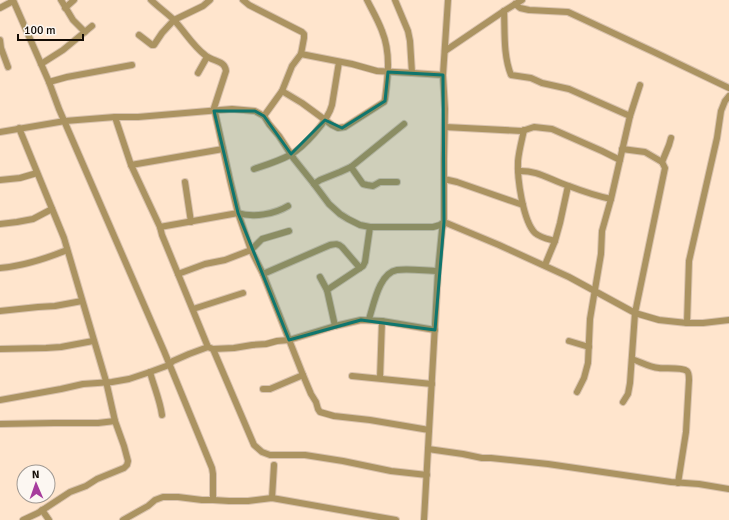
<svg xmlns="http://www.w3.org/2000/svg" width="729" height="520" viewBox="0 0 729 520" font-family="Signika,sans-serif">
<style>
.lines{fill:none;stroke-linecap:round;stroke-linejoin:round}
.minor-casing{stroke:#d9c2ad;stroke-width:8}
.minor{stroke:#ab9361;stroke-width:6}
.marked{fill:#0f766e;fill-opacity:0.2;stroke:#0f766e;stroke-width:3;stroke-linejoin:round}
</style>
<rect width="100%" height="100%" fill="#ffe5cd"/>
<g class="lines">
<g class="minor-casing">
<g id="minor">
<polyline points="13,0 49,82 59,109 164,351 212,468 213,474 213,500"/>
<polyline points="61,0 73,20 85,32"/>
<path d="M151,0C158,7 167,13 174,20C185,32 193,46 205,55C213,62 225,60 226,71L214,108L230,180L238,213L251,250L263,274L303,375L311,394L316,402L318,409L320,412L334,416L370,420L429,430"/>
<polyline points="243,0 249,5 302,32 304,34 304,38 301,54 292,66 282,91 264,116"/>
<polyline points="395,0 408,31 410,41 412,73"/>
<polyline points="515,4 520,8 529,10 568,12 656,53 729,88"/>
<polyline points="0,8 13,1"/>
<polyline points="65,8 74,0"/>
<path d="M504,11C505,31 503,55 511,75L531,78L542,83L569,89L630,116"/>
<polyline points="139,35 152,45 154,45 162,33 174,20 203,6 210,0"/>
<polyline points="0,40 1,48 8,67"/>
<polyline points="445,51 504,11 522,0"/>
<polyline points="301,54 352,64 377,71 412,73 443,75"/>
<polyline points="41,64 63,50 92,26"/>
<polyline points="198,73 207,57"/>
<polyline points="49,82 67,77 132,65"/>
<path d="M282,91L302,103L332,125L338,128L345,127L384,102L385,99C388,76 391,53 382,31C378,20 372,10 367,0"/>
<polyline points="115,117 131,165 160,227 162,235 208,347 213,349 254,445 262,452 270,455 305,455 343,461 391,471 427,475"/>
<polyline points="445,127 522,131 534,127 552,129 602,151 620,160"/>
<polyline points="19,128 64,238 106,381 115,421 124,446 128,461 127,465 124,468 97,479 86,486 70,492 38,513 23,520"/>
<path d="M524,130C522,140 519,150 518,161C517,178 523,221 535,233C541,238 548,239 555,241"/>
<polyline points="0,132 65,121 115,117 138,117 232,109 255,111 264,116 269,124 279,136 294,159 314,184 329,204 340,214 348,219 360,225 370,227 433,227 440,225 444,222 499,245 569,277 635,313 659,320 687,323 703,323 729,320"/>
<polyline points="622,149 645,152 662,162 665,168 635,313 630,383 628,394 623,402"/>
<polyline points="662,162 669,145 671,138"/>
<polyline points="131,165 223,149"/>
<polyline points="351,167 363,184 367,185 373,186 380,182 397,182"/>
<path d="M254,169C266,165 279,161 290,155C304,147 328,121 332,105L339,62"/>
<path d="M518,171C538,170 550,180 569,186C582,191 597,196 611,199"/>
<polyline points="444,179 457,182 523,205"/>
<polyline points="0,180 20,178 37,173"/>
<polyline points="185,182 191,222"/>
<polyline points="314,184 320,180 340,172 351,167 404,124"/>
<polyline points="0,224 17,222 33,219 52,209"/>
<path d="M160,227L238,213C253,218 275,214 288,206"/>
<polyline points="545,265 555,241 560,223 568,186"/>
<path d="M0,268C24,266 45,259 67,250"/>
<polyline points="178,274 205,264 225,260 251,250 262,239 289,231"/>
<path d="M263,274L330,245C335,244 338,243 342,247L360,268"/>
<polyline points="320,277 327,290 335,326"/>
<polyline points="327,290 363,266 365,262 370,227"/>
<polyline points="193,309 243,293"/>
<polyline points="0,311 38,307 55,306 82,301"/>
<path d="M369,319C374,304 379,273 397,270C408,268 427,271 438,271"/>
<polyline points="687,323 689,261 717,138 721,111 725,101 729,96"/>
<polyline points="569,341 589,347"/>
<polyline points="0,349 46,348 61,347 93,341"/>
<polyline points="213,349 234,348 252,345 266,344 277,341 289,340 335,326 361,320 382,321 435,330"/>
<path d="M632,359C641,362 649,367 659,368C665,369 682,367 687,371C689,373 689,377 689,380L686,432L678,483"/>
<path d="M150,372C154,387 160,400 162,415"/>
<polyline points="352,376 432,384"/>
<polyline points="380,378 382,321"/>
<polyline points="263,389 270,389 303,375"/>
<polyline points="577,392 584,378 588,363 590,319 601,254 602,231 611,199 630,116 640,85"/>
<polyline points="0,400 61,389 83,384 112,382 129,379 150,372 169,365 173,361 189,354 208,347"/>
<polyline points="0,424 54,423 98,423 115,421"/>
<polyline points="428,449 463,454 482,458 491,458 548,464 671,482 699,484 729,489"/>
<polyline points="272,498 274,465"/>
<polyline points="42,510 49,520"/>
<polyline points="123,520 148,506 155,500 163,497 178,497 202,500 213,500 229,501 248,501 272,498 396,520"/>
<polyline points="424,520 438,271 442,230 444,222 444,159 445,109 443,75 448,0"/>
</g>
</g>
<use href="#minor" class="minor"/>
</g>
<path class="marked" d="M388,72L443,75L444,222L435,330L361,320L289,340L238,213L214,111H255L264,116L291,154L325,120L342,128L385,101Z"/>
<g transform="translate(36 484) rotate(358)"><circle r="19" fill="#fcf7f2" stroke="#9f9993"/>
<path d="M0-3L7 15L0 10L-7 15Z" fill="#a73c9d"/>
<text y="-6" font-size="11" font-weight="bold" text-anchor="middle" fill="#140c05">N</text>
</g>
<path d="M18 34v6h65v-6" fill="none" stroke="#140c05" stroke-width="2"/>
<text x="24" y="34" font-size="12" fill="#140c05" stroke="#fcf7f2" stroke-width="3" paint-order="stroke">100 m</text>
</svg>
